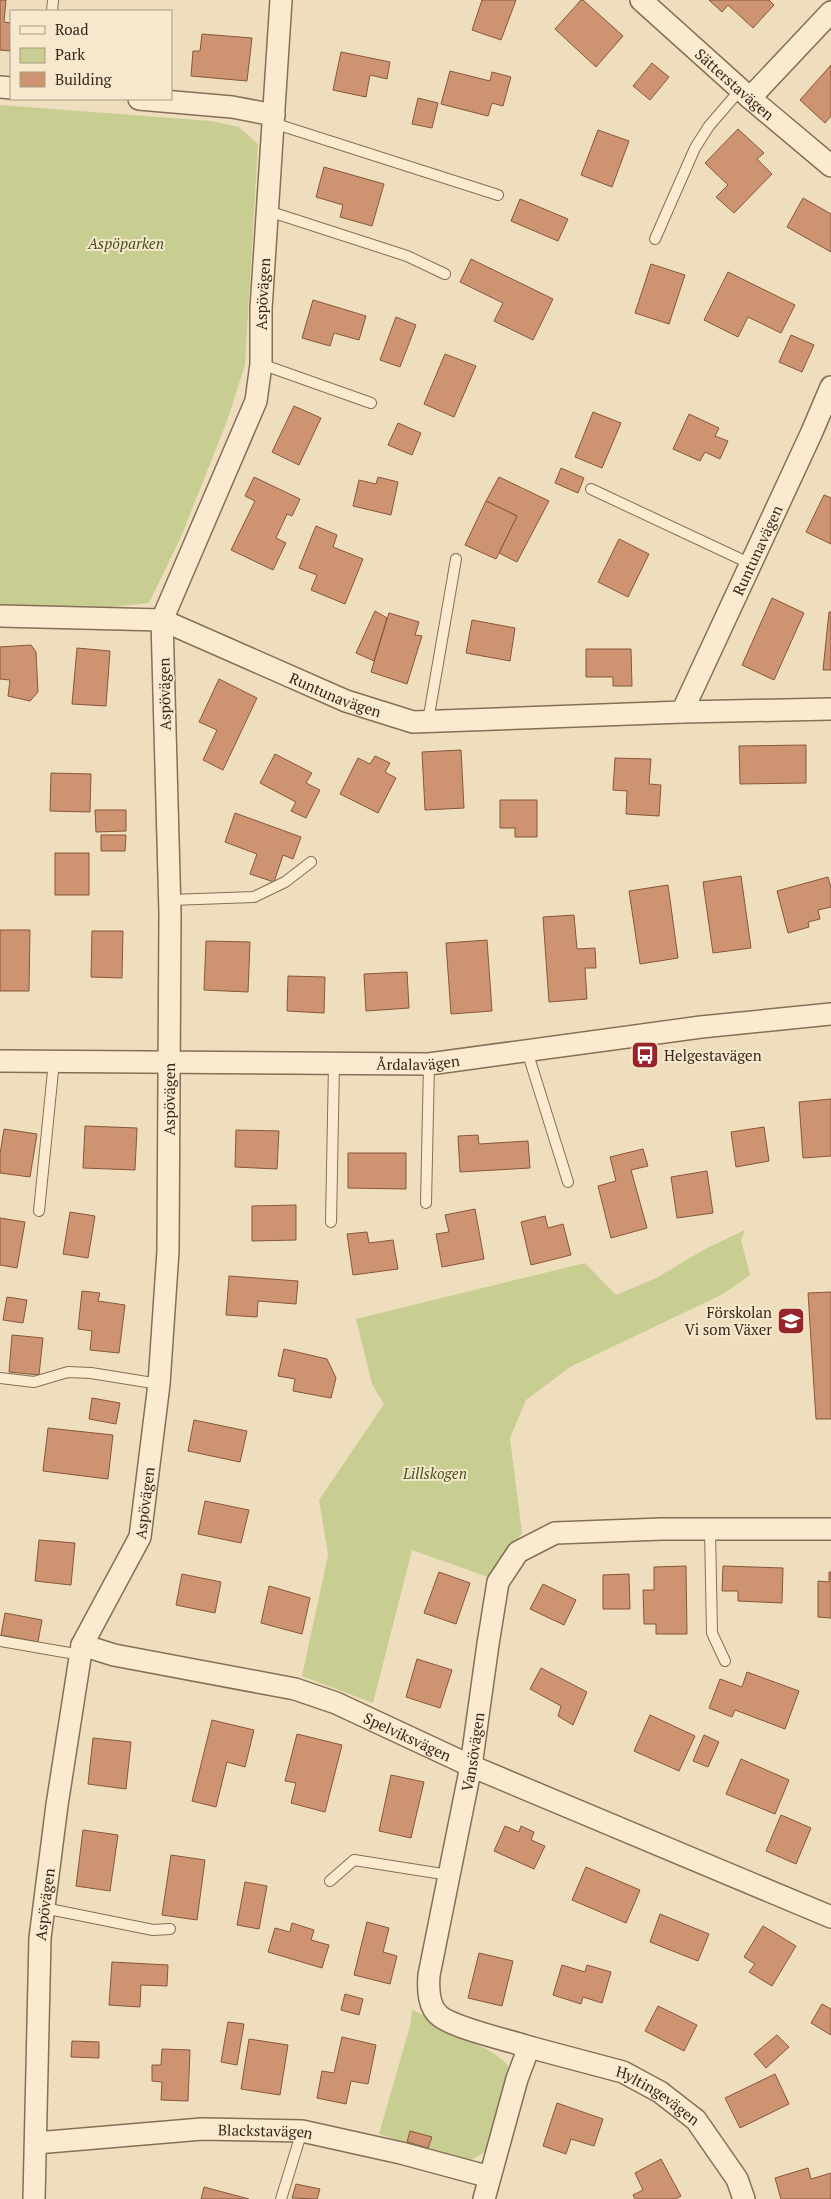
<svg xmlns="http://www.w3.org/2000/svg" width="831" height="2199" viewBox="0 0 831 2199" font-family="'PT Serif',serif">
<style>
.green{fill:#c8cd91}
.building{fill:#ce9471;stroke:#87563b}
.lines{fill:none;stroke-linecap:round;stroke-linejoin:round}
.lane-casing{stroke:#876e56;stroke-width:12}
.street-casing{stroke:#876e56;stroke-width:24}
.lane{stroke:#faebd0;stroke-width:10}
.street{stroke:#faebd0;stroke-width:21}
.labels{text-anchor:middle;dominant-baseline:central;stroke-width:4;stroke-linejoin:round;paint-order:stroke}
.street-label{font-size:15px;fill:#35271b;stroke:#f6e8cc}
.park-label{font-size:15px;font-style:italic;fill:#485321;stroke:#f6e8cc}
.poi-label{font-size:15px;fill:#35271b;stroke:#f6e8cc;text-anchor:start}
</style>
<rect width="100%" height="100%" fill="#efdebd"/>
<g class="green">
<polygon points="0,105 211,121 239,127 258,144 245,365 227,421 181,537 149,603 113,607 0,607"/>
<polygon points="745,1230 741,1240 750,1275 723,1294 570,1367 526,1400 510,1438 522,1533 488,1577 412,1550 373,1703 302,1676 328,1555 319,1500 384,1404 372,1384 356,1319 585,1263 616,1295 656,1278 707,1248"/>
<path d="M412,2010C428,2016 439,2025 453,2033C472,2044 495,2049 509,2067L487,2151L471,2160L440,2154L379,2134L410,2026Z"/>
</g>
<g class="building">
<polygon points="0,0 6,0 4,22 11,23 10,51 0,50"/>
<polygon points="482,0 516,0 501,40 472,30"/>
<polygon points="581,0 583,0 623,36 596,67 555,29"/>
<polygon points="709,0 769,0 774,5 753,28 728,5 722,12"/>
<polygon points="202,34 252,38 247,81 191,76 193,51 200,51"/>
<polygon points="341,52 390,62 387,79 370,75 366,97 333,90"/>
<polygon points="652,63 669,77 650,100 633,86"/>
<polygon points="831,65 831,116 825,123 800,100"/>
<polygon points="450,71 490,81 492,72 511,77 503,106 492,103 488,116 441,104"/>
<polygon points="418,98 438,103 432,128 412,124"/>
<polygon points="738,129 764,153 757,159 772,174 734,213 716,197 728,185 705,163"/>
<polygon points="598,130 629,141 612,187 581,175"/>
<polygon points="324,167 384,184 372,226 340,217 343,205 316,197"/>
<polygon points="803,198 831,214 831,252 787,227"/>
<polygon points="520,199 568,219 558,241 511,221"/>
<polygon points="471,259 553,299 533,340 494,321 503,303 460,282"/>
<polygon points="651,264 685,275 669,324 635,313"/>
<polygon points="728,272 795,305 781,333 748,317 738,337 704,320"/>
<polygon points="313,300 366,316 359,340 334,333 330,346 302,338"/>
<polygon points="396,317 416,325 400,367 380,360"/>
<polygon points="791,335 814,345 802,372 779,362"/>
<polygon points="445,354 476,366 454,417 424,404"/>
<polygon points="294,406 321,418 299,465 272,452"/>
<polygon points="593,412 621,423 602,468 575,457"/>
<polygon points="689,414 719,428 715,436 728,441 720,459 705,452 700,461 673,449"/>
<polygon points="398,423 421,433 412,455 388,445"/>
<polygon points="561,468 584,478 578,493 555,483"/>
<polygon points="254,477 300,499 292,516 287,514 276,538 286,543 273,570 231,550 255,501 245,496"/>
<polygon points="378,477 398,482 391,515 353,506 359,480 376,484"/>
<polygon points="499,477 549,501 517,562 499,553 517,516 486,501"/>
<polygon points="824,495 831,498 831,544 806,532"/>
<polygon points="486,501 517,516 496,559 465,545"/>
<polygon points="316,526 337,535 333,547 363,559 345,604 311,590 317,575 299,568"/>
<polygon points="619,539 649,554 628,597 598,582"/>
<polygon points="772,598 804,613 774,680 742,665"/>
<polygon points="375,611 387,618 374,661 356,653"/>
<polygon points="829,612 831,612 831,670 823,670"/>
<polygon points="389,613 419,622 415,635 422,636 407,684 371,672"/>
<polygon points="472,620 515,628 510,661 466,653"/>
<polygon points="31,645 36,652 38,692 30,701 8,696 10,680 0,679 0,647"/>
<polygon points="77,648 110,651 106,706 72,704"/>
<polygon points="586,649 631,649 632,686 613,686 613,677 586,677"/>
<polygon points="219,679 257,698 223,770 203,760 217,730 199,722"/>
<polygon points="806,745 806,783 740,784 739,746"/>
<polygon points="461,750 464,808 425,810 422,752"/>
<polygon points="275,754 312,773 306,783 320,790 306,818 291,811 296,802 260,783"/>
<polygon points="375,756 390,763 385,772 396,778 378,813 340,794 358,758 370,764"/>
<polygon points="615,758 651,759 649,784 661,785 659,816 626,814 627,791 613,790"/>
<polygon points="51,773 91,774 90,812 50,811"/>
<polygon points="500,800 537,800 537,837 515,837 515,828 500,828"/>
<polygon points="95,810 126,810 126,831 96,832"/>
<polygon points="235,813 301,837 293,859 283,855 274,882 250,874 257,854 225,842"/>
<polygon points="101,835 126,835 125,851 101,851"/>
<rect x="55" y="853" width="34" height="42"/>
<polygon points="741,876 751,948 713,953 703,882"/>
<polygon points="828,877 831,888 831,907 818,910 820,919 808,922 809,927 788,933 777,891"/>
<polygon points="668,885 678,958 640,964 629,891"/>
<polygon points="574,915 577,949 595,948 596,968 585,968 587,999 549,1002 543,917"/>
<polygon points="0,930 30,930 29,991 0,991"/>
<polygon points="92,931 123,931 122,978 91,977"/>
<polygon points="487,940 492,1011 451,1014 446,943"/>
<polygon points="206,941 250,942 248,992 204,990"/>
<polygon points="407,972 409,1008 366,1011 364,974"/>
<polygon points="288,976 325,977 324,1013 287,1011"/>
<polygon points="831,1099 831,1156 803,1158 799,1102"/>
<polygon points="85,1126 137,1128 135,1170 83,1168"/>
<polygon points="764,1127 769,1161 736,1167 731,1132"/>
<polygon points="4,1129 37,1134 30,1177 0,1173 0,1154"/>
<polygon points="236,1130 279,1131 277,1169 235,1167"/>
<polygon points="478,1135 479,1144 528,1141 530,1168 460,1172 458,1136"/>
<polygon points="643,1149 648,1166 631,1170 647,1228 611,1238 598,1186 616,1181 610,1157"/>
<polygon points="348,1153 406,1153 406,1189 348,1188"/>
<polygon points="707,1171 713,1213 677,1218 671,1177"/>
<polygon points="296,1205 296,1240 252,1241 252,1206"/>
<polygon points="475,1209 484,1259 442,1267 436,1234 449,1232 445,1215"/>
<polygon points="70,1212 95,1216 88,1258 63,1254"/>
<polygon points="545,1216 548,1228 563,1224 571,1255 531,1265 521,1222"/>
<polygon points="0,1218 25,1222 17,1268 0,1265"/>
<polygon points="367,1232 369,1243 393,1240 398,1269 353,1275 347,1234"/>
<polygon points="229,1276 298,1281 296,1304 258,1301 257,1317 226,1315"/>
<polygon points="82,1291 100,1293 98,1301 125,1305 119,1353 90,1350 92,1331 78,1329"/>
<polygon points="831,1292 831,1419 816,1419 808,1293"/>
<polygon points="7,1297 27,1300 23,1323 3,1320"/>
<polygon points="12,1335 43,1338 39,1375 9,1372"/>
<polygon points="284,1349 327,1359 336,1378 331,1398 293,1391 295,1379 278,1376"/>
<polygon points="92,1398 120,1403 116,1424 89,1419"/>
<polygon points="194,1420 247,1431 240,1462 188,1451"/>
<polygon points="48,1428 113,1435 108,1479 43,1471"/>
<polygon points="205,1501 249,1510 241,1543 198,1534"/>
<polygon points="39,1540 75,1543 71,1585 35,1581"/>
<polygon points="686,1566 687,1634 656,1634 656,1624 644,1624 643,1590 654,1590 654,1567"/>
<polygon points="723,1566 783,1568 782,1603 738,1601 738,1591 722,1591"/>
<polygon points="439,1572 470,1583 456,1624 424,1613"/>
<polygon points="829,1572 831,1572 831,1618 818,1617 818,1581 829,1582"/>
<polygon points="182,1574 221,1582 215,1613 176,1605"/>
<polygon points="629,1574 630,1609 603,1609 603,1575"/>
<polygon points="543,1584 576,1600 564,1625 530,1609"/>
<polygon points="269,1586 310,1598 302,1634 261,1623"/>
<polygon points="5,1613 42,1620 38,1642 1,1635"/>
<polygon points="417,1659 452,1670 440,1708 406,1697"/>
<polygon points="541,1668 587,1692 573,1725 558,1716 561,1706 530,1689"/>
<polygon points="747,1672 799,1691 785,1729 735,1710 732,1717 709,1708 720,1679 742,1687"/>
<polygon points="650,1715 695,1736 679,1771 634,1751"/>
<polygon points="212,1720 254,1730 245,1767 227,1762 216,1807 192,1801"/>
<polygon points="297,1734 342,1745 325,1812 291,1803 296,1783 285,1781"/>
<polygon points="704,1735 719,1742 708,1767 693,1761"/>
<polygon points="93,1738 131,1742 126,1789 88,1784"/>
<polygon points="741,1759 789,1780 775,1814 726,1794"/>
<polygon points="391,1775 424,1782 411,1838 379,1831"/>
<polygon points="781,1815 811,1828 796,1864 766,1851"/>
<polygon points="505,1826 519,1832 521,1826 534,1832 531,1840 545,1846 534,1869 494,1851"/>
<polygon points="83,1830 118,1835 110,1891 76,1886"/>
<polygon points="171,1855 205,1860 197,1920 162,1915"/>
<polygon points="586,1867 640,1890 626,1923 572,1900"/>
<polygon points="245,1882 267,1886 259,1929 237,1925"/>
<polygon points="660,1914 709,1934 698,1961 650,1942"/>
<polygon points="367,1922 389,1928 383,1952 397,1956 390,1984 354,1975"/>
<polygon points="292,1923 314,1930 311,1940 329,1945 322,1968 268,1952 275,1928 290,1932"/>
<polygon points="763,1926 796,1946 772,1986 749,1972 755,1964 744,1957"/>
<polygon points="479,1953 513,1961 502,2006 468,1998"/>
<polygon points="112,1962 168,1965 167,1986 141,1985 140,2007 109,2005"/>
<polygon points="562,1965 585,1972 587,1965 611,1972 602,2003 583,1997 581,2004 553,1995"/>
<polygon points="345,1994 363,1999 359,2015 341,2010"/>
<polygon points="822,2004 831,2009 831,2035 811,2023"/>
<polygon points="658,2006 697,2025 684,2051 645,2031"/>
<polygon points="228,2022 244,2024 237,2065 221,2062"/>
<polygon points="777,2035 789,2047 766,2068 754,2054"/>
<polygon points="342,2037 376,2045 368,2084 351,2081 346,2104 317,2098 322,2071 334,2073"/>
<polygon points="249,2039 288,2045 280,2095 241,2089"/>
<polygon points="72,2041 99,2042 99,2058 71,2057"/>
<polygon points="162,2049 190,2050 188,2101 161,2100 162,2082 152,2081 152,2065 161,2065"/>
<polygon points="775,2074 789,2104 740,2128 725,2098"/>
<polygon points="557,2103 603,2119 594,2146 571,2139 566,2154 543,2146"/>
<polygon points="410,2131 432,2137 428,2148 407,2142"/>
<polygon points="661,2159 681,2196 676,2199 635,2199 633,2195 643,2190 635,2173"/>
<polygon points="808,2168 811,2179 831,2173 831,2199 781,2199 775,2178"/>
<polygon points="296,2184 320,2189 317,2199 292,2198"/>
<polygon points="204,2187 249,2199 201,2199"/>
</g>
<g class="lines">
<g class="lane-casing">
<g id="lane">
<polyline points="52,11 53,0"/>
<polyline points="273,123 498,195"/>
<polyline points="268,211 407,256 445,274"/>
<polyline points="655,239 695,148 709,126 740,90"/>
<polyline points="261,364 371,403"/>
<polyline points="591,489 751,564"/>
<polyline points="428,721 456,559"/>
<polyline points="170,900 254,897 285,882 311,862"/>
<polyline points="527,1051 568,1182"/>
<polyline points="426,1203 429,1064"/>
<polyline points="39,1211 54,1061"/>
<polyline points="331,1222 334,1064"/>
<polyline points="0,1378 34,1382 68,1372 91,1373 159,1384"/>
<polyline points="710,1529 712,1633 725,1661"/>
<polyline points="0,1641 81,1655"/>
<polyline points="330,1881 354,1860 449,1875"/>
<polyline points="44,1908 153,1930 170,1929"/>
<polyline points="281,2199 302,2131"/>
</g>
</g>
<g class="street-casing">
<g id="street">
<path id="s1" d="M641,0L750,98L831,166"/>
<polyline points="0,87 11,88"/>
<polyline points="750,98 831,12"/>
<polyline points="139,99 232,107 274,115"/>
<path id="s2" d="M0,616L162,620L346,701L413,722L682,712L811,434L831,387"/>
<polyline points="682,712 831,709"/>
<path id="s3" d="M0,1061L429,1064L701,1027L831,1014"/>
<path id="s4" d="M82,1645L114,1655L295,1689L336,1703L471,1766L831,1917"/>
<path id="s5" d="M529,2047L623,2072L660,2092L696,2120L737,2179L744,2199"/>
<path id="s6" d="M36,2143L202,2129L302,2131L401,2153L490,2177"/>
<path id="s7" d="M34,2199L40,1938L57,1805L82,1645L140,1537L159,1384L168,1251L170,913L162,620L256,401L261,364V309L281,0"/>
<path id="s8" d="M484,2199L517,2079L529,2047C508,2040 458,2029 441,2017C428,2008 428,1989 429,1975L471,1766L488,1644L498,1582L518,1552L555,1533L662,1529H831"/>
</g>
</g>
<use href="#lane" class="lane"/>
<use href="#street" class="street"/>
</g>
<defs>
<g id="bus-square" transform="scale(1.4375)"><rect x="-9" y="-9" width="18" height="18" rx="4" fill="#97242a" stroke="#f6e8cc"/><path d="M-5-6H5V4H4V6H2V4H-2V6H-4V4H-5ZM-3.5-4V0h7V-4ZM-3.5 1.2v1.5H-2V1.2ZM2 1.2v1.5H3.5V1.2Z" fill="#fff"/></g>
<g id="school-square" transform="scale(1.4375)"><rect x="-9" y="-9" width="18" height="18" rx="4" fill="#97242a" stroke="#f6e8cc"/><path d="M0-5L7-2L0 1L-7-2ZM-4 1L0 2.5L4 1V4Q0 6-4 4Z" fill="#fff"/></g>
</defs>
<g fill-rule="evenodd">
<use href="#bus-square" x="645" y="1055"/>
<use href="#school-square" x="791" y="1321"/>
</g>
<g class="labels">
<g class="street-label">
<text stroke="none"><textPath href="#s1" startOffset="126">Sätterstavägen</textPath></text>
<text stroke="none"><textPath href="#s7" startOffset="1944">Aspövägen</textPath></text>
<text stroke="none"><textPath href="#s2" startOffset="881">Runtunavägen</textPath></text>
<text transform="translate(164 694) rotate(-91)">Aspövägen</text>
<text stroke="none"><textPath href="#s2" startOffset="351">Runtunavägen</textPath></text>
<text stroke="none"><textPath href="#s3" startOffset="418">Årdalavägen</textPath></text>
<text stroke="none"><textPath href="#s7" startOffset="1119">Aspövägen</textPath></text>
<text stroke="none"><textPath href="#s7" startOffset="714">Aspövägen</textPath></text>
<text stroke="none"><textPath href="#s4" startOffset="340">Spelviksvägen</textPath></text>
<text stroke="none"><textPath href="#s8" startOffset="525">Vansövägen</textPath></text>
<text stroke="none"><textPath href="#s7" startOffset="295">Aspövägen</textPath></text>
<text stroke="none"><textPath href="#s5" startOffset="139">Hyltingevägen</textPath></text>
<text stroke="none"><textPath href="#s6" startOffset="230">Blackstavägen</textPath></text>
</g>
<g class="park-label">
<text x="126" y="243">Aspöparken</text>
<text x="435" y="1473">Lillskogen</text>
</g>
<g class="poi-label">
<text x="664" y="1055">Helgestavägen</text>
<text x="772" y="1312" text-anchor="end">Förskolan<tspan x="772" dy="17">Vi som Växer</tspan></text>
</g>
</g>
<rect x="10" y="10" width="162" height="90" fill="#f6e8cc" stroke="#a99b85"/>
<rect x="20" y="26" width="25" height="8" fill="#faebd0" stroke="#a99b85"/>
<text x="55" y="35" font-size="15" fill="#35271b">Road</text>
<rect x="20" y="48" width="25" height="15" fill="#c8cd91" stroke="#a99b85"/>
<text x="55" y="60" font-size="15" fill="#35271b">Park</text>
<rect x="20" y="72" width="25" height="15" fill="#ce9471" stroke="#a99b85"/>
<text x="55" y="85" font-size="15" fill="#35271b">Building</text>
</svg>
